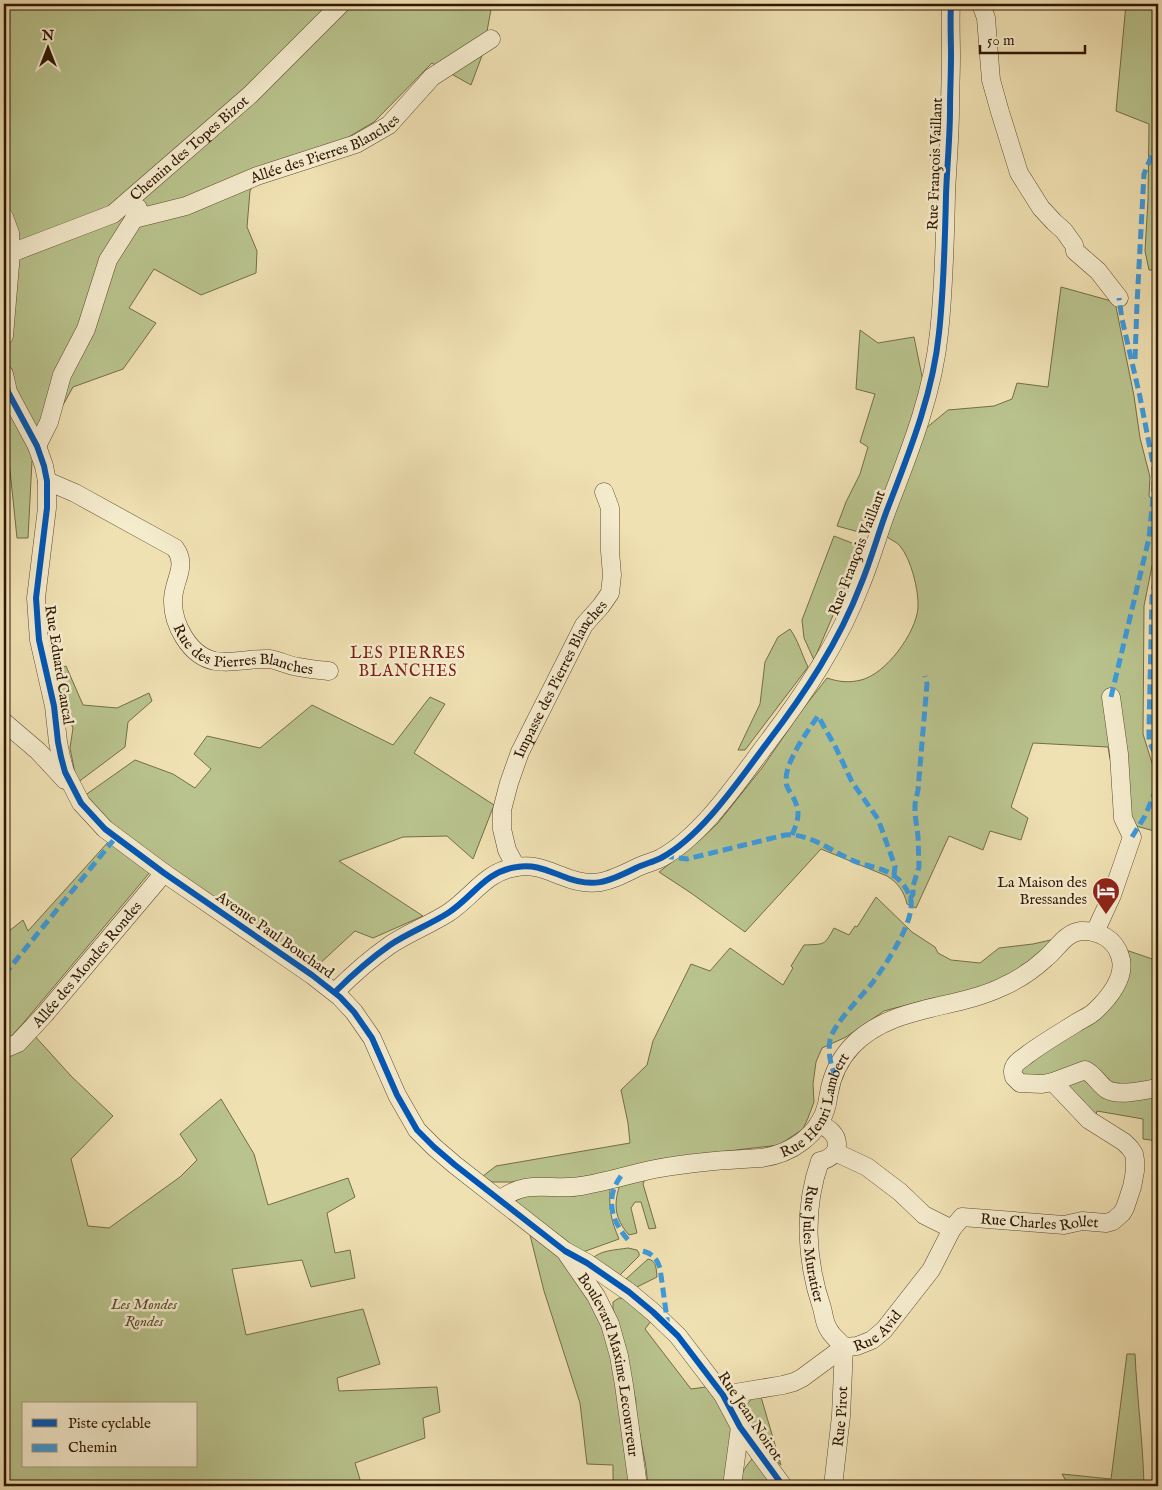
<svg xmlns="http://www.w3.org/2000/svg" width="1162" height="1490" viewBox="0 0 1162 1490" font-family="'IM FELL English',serif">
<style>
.green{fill:#b9c38d;stroke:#746d46;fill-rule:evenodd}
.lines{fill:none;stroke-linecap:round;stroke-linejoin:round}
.minor-casing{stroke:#5f4a2d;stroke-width:19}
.minor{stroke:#f5ecce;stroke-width:18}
.quiet{stroke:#3d9adc;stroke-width:5;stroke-dasharray:10 5;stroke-linecap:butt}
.cycleway-casing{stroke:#f5ecce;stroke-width:9}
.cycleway{stroke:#0057b8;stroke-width:6}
.labels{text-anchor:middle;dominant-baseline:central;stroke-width:5;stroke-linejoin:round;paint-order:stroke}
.street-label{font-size:15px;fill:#2f1700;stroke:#f5ecce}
.poi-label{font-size:15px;fill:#2f1700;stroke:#f5ecce;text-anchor:end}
.park-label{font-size:15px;font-style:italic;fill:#584b2a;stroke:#f5ecce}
.neighbourhood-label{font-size:16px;letter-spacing:1px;fill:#7a1f14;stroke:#f5ecce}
</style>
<rect width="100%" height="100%" fill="#f0e1b3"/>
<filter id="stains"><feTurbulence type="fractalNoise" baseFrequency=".004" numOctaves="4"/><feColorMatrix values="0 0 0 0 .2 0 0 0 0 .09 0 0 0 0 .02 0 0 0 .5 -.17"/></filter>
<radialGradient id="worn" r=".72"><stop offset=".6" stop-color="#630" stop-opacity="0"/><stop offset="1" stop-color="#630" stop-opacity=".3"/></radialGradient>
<g class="green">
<polygon points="4,4 492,4 483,53 471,85 432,63 374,122 345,139 263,168 250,191 247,227 257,251 256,273 201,295 154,269 129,308 156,323 123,369 73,387 32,461 28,538 17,538 6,432 4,431"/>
<polygon points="1126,4 1158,4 1158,270 1149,270 1145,251 1148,200 1149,124 1116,111"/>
<path d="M1061,287L1115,302L1134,396L1140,438L1150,477L1149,496L1158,508V536L1144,606L1143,734L1152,763L1158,778V832L1121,822L1108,747L1033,743L1011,807L1028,818L1021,840L990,831L983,850L949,836L916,908L907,904C904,891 898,883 887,876L821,849L745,932L691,893L659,872L700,840L718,823L762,768L802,710L827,678C839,682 849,683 861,680C886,674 916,633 918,608C919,590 911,559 900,546C897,542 891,540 887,537L915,455L925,429L948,410L994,406L1012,399L1017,383L1048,387Z"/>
<polygon points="860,330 878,343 914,337 924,386 870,535 837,526 846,502 860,474 868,447 860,442 875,394 856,389"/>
<polygon points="834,536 862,547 814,660 804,638 802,620"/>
<path d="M790,629C798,640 802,655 808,667L745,750H738L760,704L765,662L778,637Z"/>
<polygon points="66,666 83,705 117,708 149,693 152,701 128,722 125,747 77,783 70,748 73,728 57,694 57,670"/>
<polygon points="430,697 445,704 414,753 494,805 473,859 447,836 403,837 339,861 423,916 373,938 355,931 316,967 108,824 84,796 135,760 173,774 195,788 211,769 194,754 207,736 260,748 312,705 393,745"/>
<polygon points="109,841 151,871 25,1021 8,1040 4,1041 4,935 23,920 28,931"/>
<path d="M876,897L912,932L935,947L938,953L951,960L980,963L999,948L1033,944L1055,939L1040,955L1022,965L1007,978L953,997L933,998L884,1011L846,1037L822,1048L816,1062L813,1084L814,1102L808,1118L803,1129L779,1145L660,1159L609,1172L553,1182H492L483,1176L496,1166L630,1143L628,1123L621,1090L647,1065L653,1041L691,964L710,971L730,948L783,985L793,968L791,966L804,945C825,944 824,946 834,928L849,935L855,926L857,927Z"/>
<path d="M1126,950L1158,961V1141L1143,1139V1119L1097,1111L1092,1128L1056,1092L1013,1086C1005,1082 1006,1078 1008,1070C1014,1043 1050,1031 1072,1021L1089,1026L1108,1010Z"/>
<path d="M33,1034L71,1076L113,1116L71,1159L88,1226L109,1228L180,1177L197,1160L180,1134L221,1099L254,1154L268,1205L348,1178L355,1197L327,1213L335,1253L350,1250L355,1278L311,1287L302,1260L232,1269L246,1335L363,1309L380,1364L337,1378L339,1391L437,1387L440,1412L423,1418L425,1438L355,1463L362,1486H4V1060L15,1053ZM24,1404H196V1466H24Z"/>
<path d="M646,1177L643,1184L656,1228L649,1229L641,1202H635L631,1208L637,1233L629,1235C614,1218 613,1203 621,1182Z"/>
<path d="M610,1188C609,1210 611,1220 619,1239L580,1253L517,1203L516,1199L519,1194L575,1196Z"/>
<polygon points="530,1235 542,1241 562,1260 576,1276 601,1320 613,1363 630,1486 613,1486 613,1465 587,1464 580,1403 544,1291"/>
<path d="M628,1248L637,1250L639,1253V1256L620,1275L613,1272L592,1259C600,1250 616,1250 628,1248Z"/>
<path d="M648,1259C657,1261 656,1269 657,1277L637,1287L626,1279Z"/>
<polygon points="619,1298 626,1299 651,1321 645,1329 691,1389 706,1387 729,1418 733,1430 728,1486 648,1486 646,1467 635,1409 636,1402 622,1339 613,1309 613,1302"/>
<path d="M1127,1354H1135C1137,1398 1143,1442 1144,1486H1069L1062,1474L1111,1479Z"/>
<path d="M754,1397H761L781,1465C772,1457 766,1450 759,1441C747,1426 735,1413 754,1397Z"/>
<path d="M752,1459L759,1465L774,1486H738C740,1475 745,1467 752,1459Z"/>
</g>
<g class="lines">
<g class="minor-casing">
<g id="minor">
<polyline points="981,4 986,18 991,80 1000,112 1019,173 1041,208 1054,222 1064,231 1074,245 1075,251 1098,271 1119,298"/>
<polyline points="4,217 10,233 11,253 4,336"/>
<path id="s1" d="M134,219L186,206L257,176L356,144L389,125L432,77L491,39"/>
<path id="s2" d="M11,253L113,214L250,95L341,4"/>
<polyline points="4,374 8,392 37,446 44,466 47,481 47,508 36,598 38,627 39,640 54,706 58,742 61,757 65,772 81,803 105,829 164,873 312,975 340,997 354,1012 372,1038 397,1095 417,1130 434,1147 455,1165 565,1251 587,1263 629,1292 653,1312 678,1336 723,1395 740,1427 783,1486"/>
<polyline points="37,446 49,422 62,375 86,329 108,260 134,219 138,208"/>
<path id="s3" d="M47,481L75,493L175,548C188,566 174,579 173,599C172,623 189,656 215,661C233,664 251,658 269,659C279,660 288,666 299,667C308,669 319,670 329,671"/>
<polyline points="4,722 38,751 65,780"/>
<path id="s4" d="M516,867L507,850L502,829V810L509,783L520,752L584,625L601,606L610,593L612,575L610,551V508L604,492"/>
<polyline points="1095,932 1112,895 1132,837 1123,818 1119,754 1111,697"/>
<path d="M335,992C352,975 370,959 390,945C408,933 429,925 448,913C473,897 485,871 517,867C534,864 546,870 562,876C593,889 608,882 636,868C644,864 653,862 661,858C703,835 739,780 767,743C805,693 839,642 861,584C871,560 878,534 887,510C909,453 933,394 939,333C944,287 945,241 946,195C947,166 950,138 950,109C950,92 951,74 951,56C951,39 950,21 951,4"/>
<path id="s5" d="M4,1049L18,1043L45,1014L164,873"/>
<path id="s6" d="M818,1124C842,1131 844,1156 820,1161C803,1209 806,1261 822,1308C824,1315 824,1323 829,1330C832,1336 839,1341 844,1347"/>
<polyline points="835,1152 867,1167 900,1192 924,1215 952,1229"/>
<path id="s7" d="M500,1200C527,1178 550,1191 581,1186C606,1182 630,1174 655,1169C690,1162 726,1160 761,1158C791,1154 820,1135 827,1104C828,1100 828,1096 829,1093C832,1075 840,1059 852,1046C891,1005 954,1010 1002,987C1018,980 1033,970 1046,958C1058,948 1065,933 1081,931C1098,930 1115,939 1120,956C1127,976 1109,998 1095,1011C1090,1016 1082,1019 1076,1023C1060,1033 1043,1043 1028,1054C1024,1058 1016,1061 1014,1067C1012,1070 1013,1074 1014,1077L1020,1083L1042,1084L1053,1082L1085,1070C1094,1074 1098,1083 1106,1089C1118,1097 1144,1090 1158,1088"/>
<path id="s8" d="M567,1254L596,1296L610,1324L619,1356L624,1385L638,1486"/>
<path id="s9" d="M723,1395L783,1385L794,1382L802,1378L844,1347L857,1346L872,1340L884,1330L931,1270L952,1229L962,1217L1064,1225L1082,1221L1106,1223L1113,1221L1122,1213L1125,1208L1132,1187L1135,1171V1160L1134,1154L1130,1148L1124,1142L1089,1120L1053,1082"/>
<polyline points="732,1486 740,1427"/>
<path id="s10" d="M833,1486L841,1416L844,1347"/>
</g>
</g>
<use href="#minor" class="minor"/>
<g class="quiet">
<polyline points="1135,359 1137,304 1144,174 1158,140"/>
<polyline points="1158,565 1152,597 1149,728 1149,741 1158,760"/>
<polyline points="1111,697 1149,538 1154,487 1154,469 1140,397 1122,319 1119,298"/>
<path d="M792,835C799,818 801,812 792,795C789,790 786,787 786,781C785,762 807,732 818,716L836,748L852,782L878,819L895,866L894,876"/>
<polyline points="1132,837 1145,816 1158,785"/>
<path d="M664,856L687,859L785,835C812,833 834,854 859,863C871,867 884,868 894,876C902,881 909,891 911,901C914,923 886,964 873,982C862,996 834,1023 830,1040C828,1052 830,1062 834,1073"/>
<polyline points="910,899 913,894 913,886 919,867 918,836 915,814 915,804 918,790 927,684 925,676"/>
<polyline points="4,975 116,837"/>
<path d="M621,1176C604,1199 612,1222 629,1241"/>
<path d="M643,1251C653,1254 657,1259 660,1268L668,1326"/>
</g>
<g class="cycleway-casing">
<g id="cycleway">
<polyline points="4,374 8,392 37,446 44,466 47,481 47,508 36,598 38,627 39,640 54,706 58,742 61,757 65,772 81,803 105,829 164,873 312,975 340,997 354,1012 372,1038 397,1095 417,1130 434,1147 455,1165 565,1251 587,1263 629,1292 653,1312 678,1336 723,1395 740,1427 783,1486"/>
<path d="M335,992C352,975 370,959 390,945C408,933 429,925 448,913C473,897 485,871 517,867C534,864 546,870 562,876C593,889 608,882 636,868C644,864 653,862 661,858C703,835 739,780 767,743C805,693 839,642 861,584C871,560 878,534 887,510C909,453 933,394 939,333C944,287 945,241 946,195C947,166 950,138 950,109C950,92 951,74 951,56C951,39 950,21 951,4"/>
</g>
</g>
<use href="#cycleway" class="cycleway"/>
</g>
<defs>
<g id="hotel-pin" transform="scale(1.4375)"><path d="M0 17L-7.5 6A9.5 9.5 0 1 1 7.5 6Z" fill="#8f2418" stroke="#f5ecce"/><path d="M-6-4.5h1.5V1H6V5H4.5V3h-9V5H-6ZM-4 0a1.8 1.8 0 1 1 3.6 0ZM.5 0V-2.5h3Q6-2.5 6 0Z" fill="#fff"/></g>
</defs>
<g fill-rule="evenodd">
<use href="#hotel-pin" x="1106" y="891"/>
</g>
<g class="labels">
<g class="street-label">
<text stroke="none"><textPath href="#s1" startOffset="204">Allée des Pierres Blanches</textPath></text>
<text stroke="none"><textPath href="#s2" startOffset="210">Chemin des Topes Bizot</textPath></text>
<text transform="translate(935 164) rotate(-88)">Rue François Vaillant</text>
<text transform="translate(857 553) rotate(-69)">Rue François Vaillant</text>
<text stroke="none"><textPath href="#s3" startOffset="301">Rue des Pierres Blanches</textPath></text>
<text transform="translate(59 665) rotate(81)">Rue Eduard Caucal</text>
<text stroke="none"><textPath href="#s4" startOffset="204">Impasse des Pierres Blanches</textPath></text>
<text transform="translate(275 935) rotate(35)">Avenue Paul Bouchard</text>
<text stroke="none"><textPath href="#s5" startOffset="120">Allée des Mondes Rondes</textPath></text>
<text stroke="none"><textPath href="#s7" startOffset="349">Rue Henri Lambert</textPath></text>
<text stroke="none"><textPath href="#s9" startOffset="394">Rue Charles Rollet</textPath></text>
<text stroke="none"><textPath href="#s6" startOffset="140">Rue Jules Muratier</textPath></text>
<text stroke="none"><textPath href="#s9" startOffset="172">Rue Avid</textPath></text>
<text stroke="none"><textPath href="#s8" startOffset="121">Boulevard Maxime Lecouvreur</textPath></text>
<text transform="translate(750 1416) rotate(56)">Rue Jean Noirot</text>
<text stroke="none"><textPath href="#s10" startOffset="70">Rue Pirot</textPath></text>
</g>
<g class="poi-label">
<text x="1087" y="882">La Maison des<tspan x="1087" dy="17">Bressandes</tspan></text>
</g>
<g class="park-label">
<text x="144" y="1304">Les Mondes<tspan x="144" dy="17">Rondes</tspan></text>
</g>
<g class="neighbourhood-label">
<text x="408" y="654">LES PIERRES<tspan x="408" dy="18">BLANCHES</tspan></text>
</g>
</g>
<rect width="1162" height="1490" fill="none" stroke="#f0e1b3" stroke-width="20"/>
<rect x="5" y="5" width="1152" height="1480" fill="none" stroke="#2f1700" stroke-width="2.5"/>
<rect x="10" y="10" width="1142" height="1470" fill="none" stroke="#2f1700"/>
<rect x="22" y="1402" width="175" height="65" fill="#f5ecce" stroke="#a6977c"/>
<rect x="32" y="1419" width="25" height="8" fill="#0057b8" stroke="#a6977c"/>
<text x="68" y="1428" font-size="15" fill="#2f1700">Piste cyclable</text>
<rect x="32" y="1444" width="25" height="8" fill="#3d9adc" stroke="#a6977c"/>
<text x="68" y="1452" font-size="15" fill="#2f1700">Chemin</text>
<g transform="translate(48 48)" stroke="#f5ecce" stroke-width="4" paint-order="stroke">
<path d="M0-4L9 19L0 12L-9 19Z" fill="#2f1700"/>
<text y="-8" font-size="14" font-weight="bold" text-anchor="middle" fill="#2f1700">N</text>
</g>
<path d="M980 45v8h105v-8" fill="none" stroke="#2f1700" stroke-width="2.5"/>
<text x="987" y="45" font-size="15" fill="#2f1700" stroke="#f5ecce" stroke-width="4" paint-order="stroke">50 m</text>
<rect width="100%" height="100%" filter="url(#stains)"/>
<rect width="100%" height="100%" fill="url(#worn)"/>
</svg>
